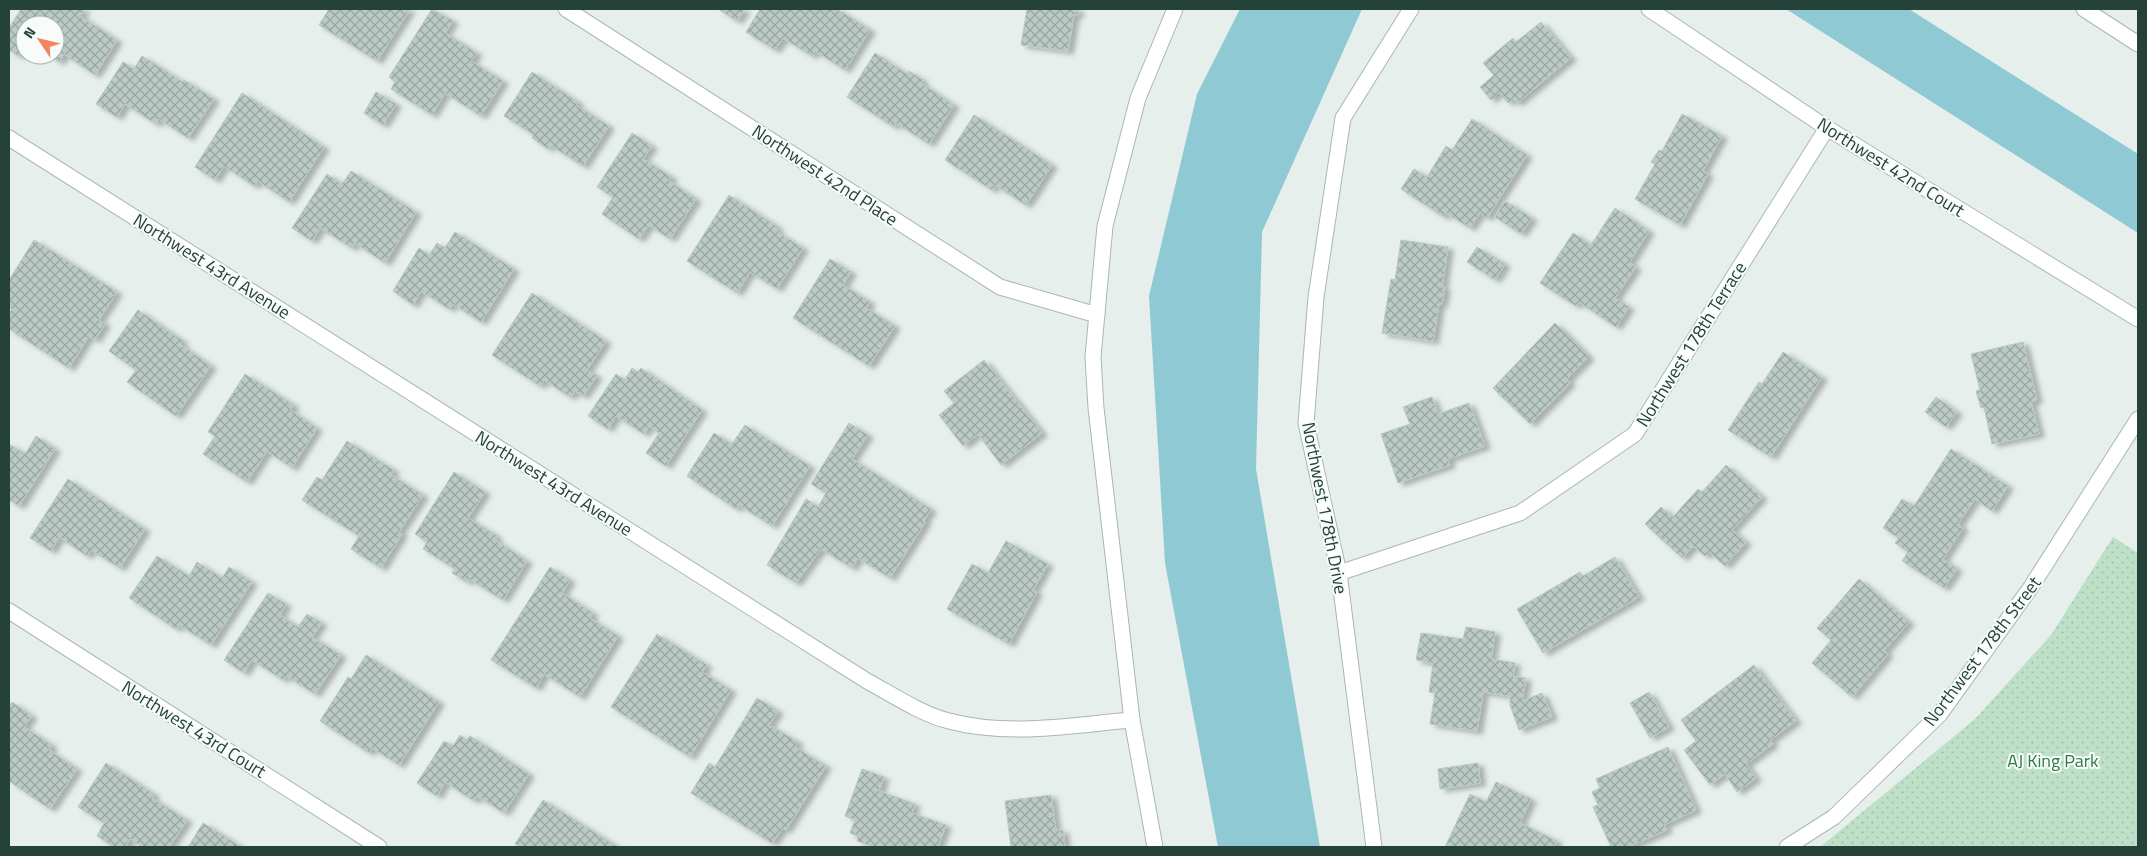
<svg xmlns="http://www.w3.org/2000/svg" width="2147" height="856" viewBox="0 0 2147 856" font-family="'Titillium Web',sans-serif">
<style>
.park{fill:url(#park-dots)}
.water{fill:#8ec9d4}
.building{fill:url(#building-cross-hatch);stroke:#b8c9c2;filter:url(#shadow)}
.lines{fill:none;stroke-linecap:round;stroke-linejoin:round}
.minor-casing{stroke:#a8b8b2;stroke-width:17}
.minor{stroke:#fff;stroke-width:15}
.labels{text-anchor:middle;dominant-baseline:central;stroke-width:4;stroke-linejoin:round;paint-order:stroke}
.street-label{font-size:18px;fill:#24423a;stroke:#f7fbf9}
.park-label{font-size:18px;fill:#2d7a4b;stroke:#f7fbf9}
</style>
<defs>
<pattern id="park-dots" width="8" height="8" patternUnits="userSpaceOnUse" patternTransform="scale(1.25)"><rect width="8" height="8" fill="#bfe0c8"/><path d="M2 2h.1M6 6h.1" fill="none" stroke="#a4c1ad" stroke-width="1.8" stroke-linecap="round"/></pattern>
<pattern id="building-cross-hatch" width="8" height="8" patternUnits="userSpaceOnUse" patternTransform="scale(1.25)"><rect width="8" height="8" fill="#bbcac4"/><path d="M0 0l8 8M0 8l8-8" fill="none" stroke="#98a6a0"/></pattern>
<filter id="shadow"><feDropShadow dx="5.5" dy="3" stdDeviation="2.5" flood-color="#0004"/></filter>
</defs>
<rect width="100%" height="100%" fill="#e6efeb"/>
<polygon class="park" points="2113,537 2138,553 2138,847 1820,847 1975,719 2051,635"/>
<g class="water">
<polygon points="1240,9 1362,9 1262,232 1256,469 1320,847 1218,847 1165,563 1149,296 1197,94"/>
<polygon points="1786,9 1909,9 2138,154 2138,233"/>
</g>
<g class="building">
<polygon points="21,9 85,9 80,16 117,40 95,75 64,54 59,62 48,55 55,55 55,25 25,25 25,47 19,56 9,50 9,28"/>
<polygon points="329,9 410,9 377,61 319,25"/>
<polygon points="432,9 453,21 445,33 477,53 471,61 503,81 481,116 445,93 432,115 391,89 395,82 389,77"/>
<polygon points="718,9 745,9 737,21"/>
<polygon points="760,9 837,9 870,30 845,70 815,51 812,56 783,38 775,50 746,32"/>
<polygon points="1027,9 1078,9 1078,15 1074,14 1068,51 1021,45"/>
<polygon points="1541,22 1571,58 1517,103 1513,99 1508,103 1499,92 1491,100 1480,87 1494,75 1483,63 1513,38 1516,42"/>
<polygon points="875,53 907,74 909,71 923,80 921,83 954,105 929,144 896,123 894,127 847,97"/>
<polygon points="142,56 183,82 184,80 214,99 188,138 159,119 156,124 125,104 117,117 96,104 123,62 134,69"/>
<polygon points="532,72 578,102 576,105 609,126 583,166 550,145 548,149 532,138 534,135 504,116"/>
<polygon points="376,92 396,104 383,125 364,113"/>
<polygon points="242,93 324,147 289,202 258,181 254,186 224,166 215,180 195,167"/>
<polygon points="1682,114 1722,136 1703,171 1708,174 1680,225 1635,199 1655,164 1651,162 1659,150 1662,151"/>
<polygon points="974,115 1052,165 1026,205 995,185 992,190 945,160"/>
<polygon points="1472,119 1527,155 1487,218 1480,213 1470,228 1446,213 1444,217 1401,189 1414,169 1427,177 1446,146 1452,150"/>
<polygon points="632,133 652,146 643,159 672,177 669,181 696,199 670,239 649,225 639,239 602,214 613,197 597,187"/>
<polygon points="351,171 416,212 385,263 355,243 352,248 320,228 312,241 292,228 327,174 342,184"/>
<polygon points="729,195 778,227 776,231 803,248 777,289 750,272 737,293 687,261"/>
<polygon points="1505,201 1532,218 1521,234 1495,217"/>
<polygon points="1615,208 1649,231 1629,263 1636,267 1615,298 1629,307 1616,327 1579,302 1576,306 1540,283 1573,233 1591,245"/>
<polygon points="455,232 514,269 481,322 453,304 449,309 421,291 413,305 393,291 419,248 429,255 437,243 445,248"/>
<polygon points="34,240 117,292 99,320 105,324 95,340 89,336 69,368 9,329 9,314 12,309 9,307 9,280"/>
<polygon points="1401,240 1448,247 1442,287 1445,287 1442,304 1439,304 1433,341 1382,333 1391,279 1395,280"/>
<polygon points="1477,247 1505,264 1495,280 1467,262"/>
<polygon points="830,259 851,272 843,285 870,302 866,308 895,326 869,366 793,318"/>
<polygon points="532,293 606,341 587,370 597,376 583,396 575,391 570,397 544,380 540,386 492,355"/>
<polygon points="138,310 183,341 180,344 211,366 176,416 127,382 136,370 109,351"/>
<polygon points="1555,323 1589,357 1567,379 1570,383 1530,424 1493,388"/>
<polygon points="2023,342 2037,400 2031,402 2039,434 1992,444 1984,407 1981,408 1976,391 1980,390 1971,354"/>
<polygon points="1783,352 1822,377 1771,457 1728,430 1759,382 1762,384"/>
<polygon points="984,360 1042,433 1001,465 978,434 963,446 939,415 954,403 944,391"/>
<polygon points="632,368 638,372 641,368 702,410 666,466 646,453 659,433 649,426 644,434 616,416 608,429 588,416 616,374 625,380"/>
<polygon points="245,374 294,405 290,410 317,428 292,468 267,451 247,482 203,454 215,436 208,432"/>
<polygon points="1432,397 1438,414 1469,403 1485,446 1448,459 1450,465 1398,483 1381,434 1410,424 1403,407"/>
<polygon points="1936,397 1957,412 1946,427 1925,412"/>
<polygon points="849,423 868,435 852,459 931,509 924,521 925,523 890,578 858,558 852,568 821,549 796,583 767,565 806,499 818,507 826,493 811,484"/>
<polygon points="745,425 810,466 772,526 739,505 736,509 687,476 714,433 732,444"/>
<polygon points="36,436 55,449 19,506 9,500 9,444 25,454"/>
<polygon points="347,441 394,470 391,475 423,495 399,532 402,534 381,568 351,549 359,536 302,500 317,477 322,480"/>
<polygon points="1951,449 2008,486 1992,511 1975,499 1958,524 1963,528 1943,559 1957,569 1944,588 1902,561 1908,552 1895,543 1899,538 1883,528 1902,499 1914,506"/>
<polygon points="1726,465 1762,497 1732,530 1746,542 1725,566 1709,552 1705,556 1693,546 1682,558 1645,524 1661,507 1673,517 1698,489 1702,492"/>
<polygon points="454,472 485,492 468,518 497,536 495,540 527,561 503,600 469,579 467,582 452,573 455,569 423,549 427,542 415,534"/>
<polygon points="68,479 145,529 120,568 91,550 87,556 59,537 51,551 30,538"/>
<polygon points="1006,541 1048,564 1033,590 1037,592 1009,644 947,609 972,564 988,573"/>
<polygon points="157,556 189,576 197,562 222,578 229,567 252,582 211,645 179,625 176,629 129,598"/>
<polygon points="1615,557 1639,597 1543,653 1517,609 1580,572 1583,576"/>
<polygon points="550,567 570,580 562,593 593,613 590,618 618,636 580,697 544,674 536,688 491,660"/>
<polygon points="1859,579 1909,622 1884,651 1888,654 1852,697 1812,663 1831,640 1817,628"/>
<polygon points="268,593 286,604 280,615 298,627 307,614 322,623 312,637 341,655 315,694 286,676 283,680 252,660 244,673 224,660"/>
<polygon points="1466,627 1495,632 1491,659 1515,663 1513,677 1526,678 1522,701 1542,693 1552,717 1519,730 1510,705 1510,696 1483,692 1477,731 1430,724 1435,693 1429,692 1433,663 1416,660 1421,633 1463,639"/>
<polygon points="657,634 707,665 702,672 731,690 690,757 611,707"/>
<polygon points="366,655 439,702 399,765 372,748 369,753 320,721 348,677 351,679"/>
<polygon points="1754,665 1796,721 1770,740 1773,744 1746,764 1756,778 1737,792 1725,774 1710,785 1684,750 1696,741 1681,720"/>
<polygon points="1649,692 1669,727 1650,738 1630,703"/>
<polygon points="757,698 778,711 769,725 798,742 795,747 826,766 786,830 783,828 772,843 691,793 709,763 715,767"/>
<polygon points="12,702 32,716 24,727 52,745 49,750 77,769 50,809 9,781 9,707"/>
<polygon points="460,735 467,740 470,736 529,774 504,813 477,796 474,801 445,782 437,796 417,783 444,741 453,746"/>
<polygon points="1668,747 1696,810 1664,825 1667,830 1628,847 1611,847 1593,807 1598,805 1592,792 1600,788 1596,779"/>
<polygon points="106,763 154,794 152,798 187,820 169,847 143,847 130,839 125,847 114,847 97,836 104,823 78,807"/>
<polygon points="1478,763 1480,783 1440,789 1438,769"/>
<polygon points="862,769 884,777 879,791 915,804 912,813 946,825 938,847 874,847 857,841 858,836 850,833 855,820 845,816"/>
<polygon points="1496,782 1531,799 1520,823 1557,841 1554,847 1445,847 1470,794 1486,802"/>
<polygon points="1051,795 1056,831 1063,830 1065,847 1011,847 1005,801"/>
<polygon points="543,800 618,847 521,847 515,844"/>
<polygon points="203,823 226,837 241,847 188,847"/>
</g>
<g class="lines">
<g class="minor-casing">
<g id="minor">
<polyline points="566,9 1000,287 1097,315"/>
<polyline points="1649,9 1827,128 2138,319"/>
<polyline points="2084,9 2138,44"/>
<path d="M9,138L867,681C891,694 923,715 949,721C1009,737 1072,725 1132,720"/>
<polyline points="1339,573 1520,513 1635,434 1827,128"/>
<polyline points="9,611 379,847"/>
<polyline points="1155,847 1132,720 1096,408 1093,357 1105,226 1138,98 1175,9"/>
<polyline points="1374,847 1339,573 1306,423 1316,297 1343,118 1411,9"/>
<polyline points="1787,847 1834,817 1940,714 2031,587 2138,419"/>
</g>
</g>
<use href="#minor" class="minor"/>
</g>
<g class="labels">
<g class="street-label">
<text transform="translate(1891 167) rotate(32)">Northwest 42nd Court</text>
<text transform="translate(825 175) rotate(33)">Northwest 42nd Place</text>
<text transform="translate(212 266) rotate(32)">Northwest 43rd Avenue</text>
<text transform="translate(1691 344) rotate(-58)">Northwest 178th Terrace</text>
<text transform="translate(554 483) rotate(32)">Northwest 43rd Avenue</text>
<text transform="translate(1325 508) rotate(79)">Northwest 178th Drive</text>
<text transform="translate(1982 651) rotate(-53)">Northwest 178th Street</text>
<text transform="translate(194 729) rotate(32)">Northwest 43rd Court</text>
</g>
<g class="park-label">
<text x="2053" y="760">AJ King Park</text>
</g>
</g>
<rect width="2147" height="856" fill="none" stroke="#24423a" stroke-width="20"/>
<g transform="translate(40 40) rotate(305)"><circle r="24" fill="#f7fbf9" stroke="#a3b1ad"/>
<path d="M0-4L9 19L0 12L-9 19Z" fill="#f4845f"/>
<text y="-8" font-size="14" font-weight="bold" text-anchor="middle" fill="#24423a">N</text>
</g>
</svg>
